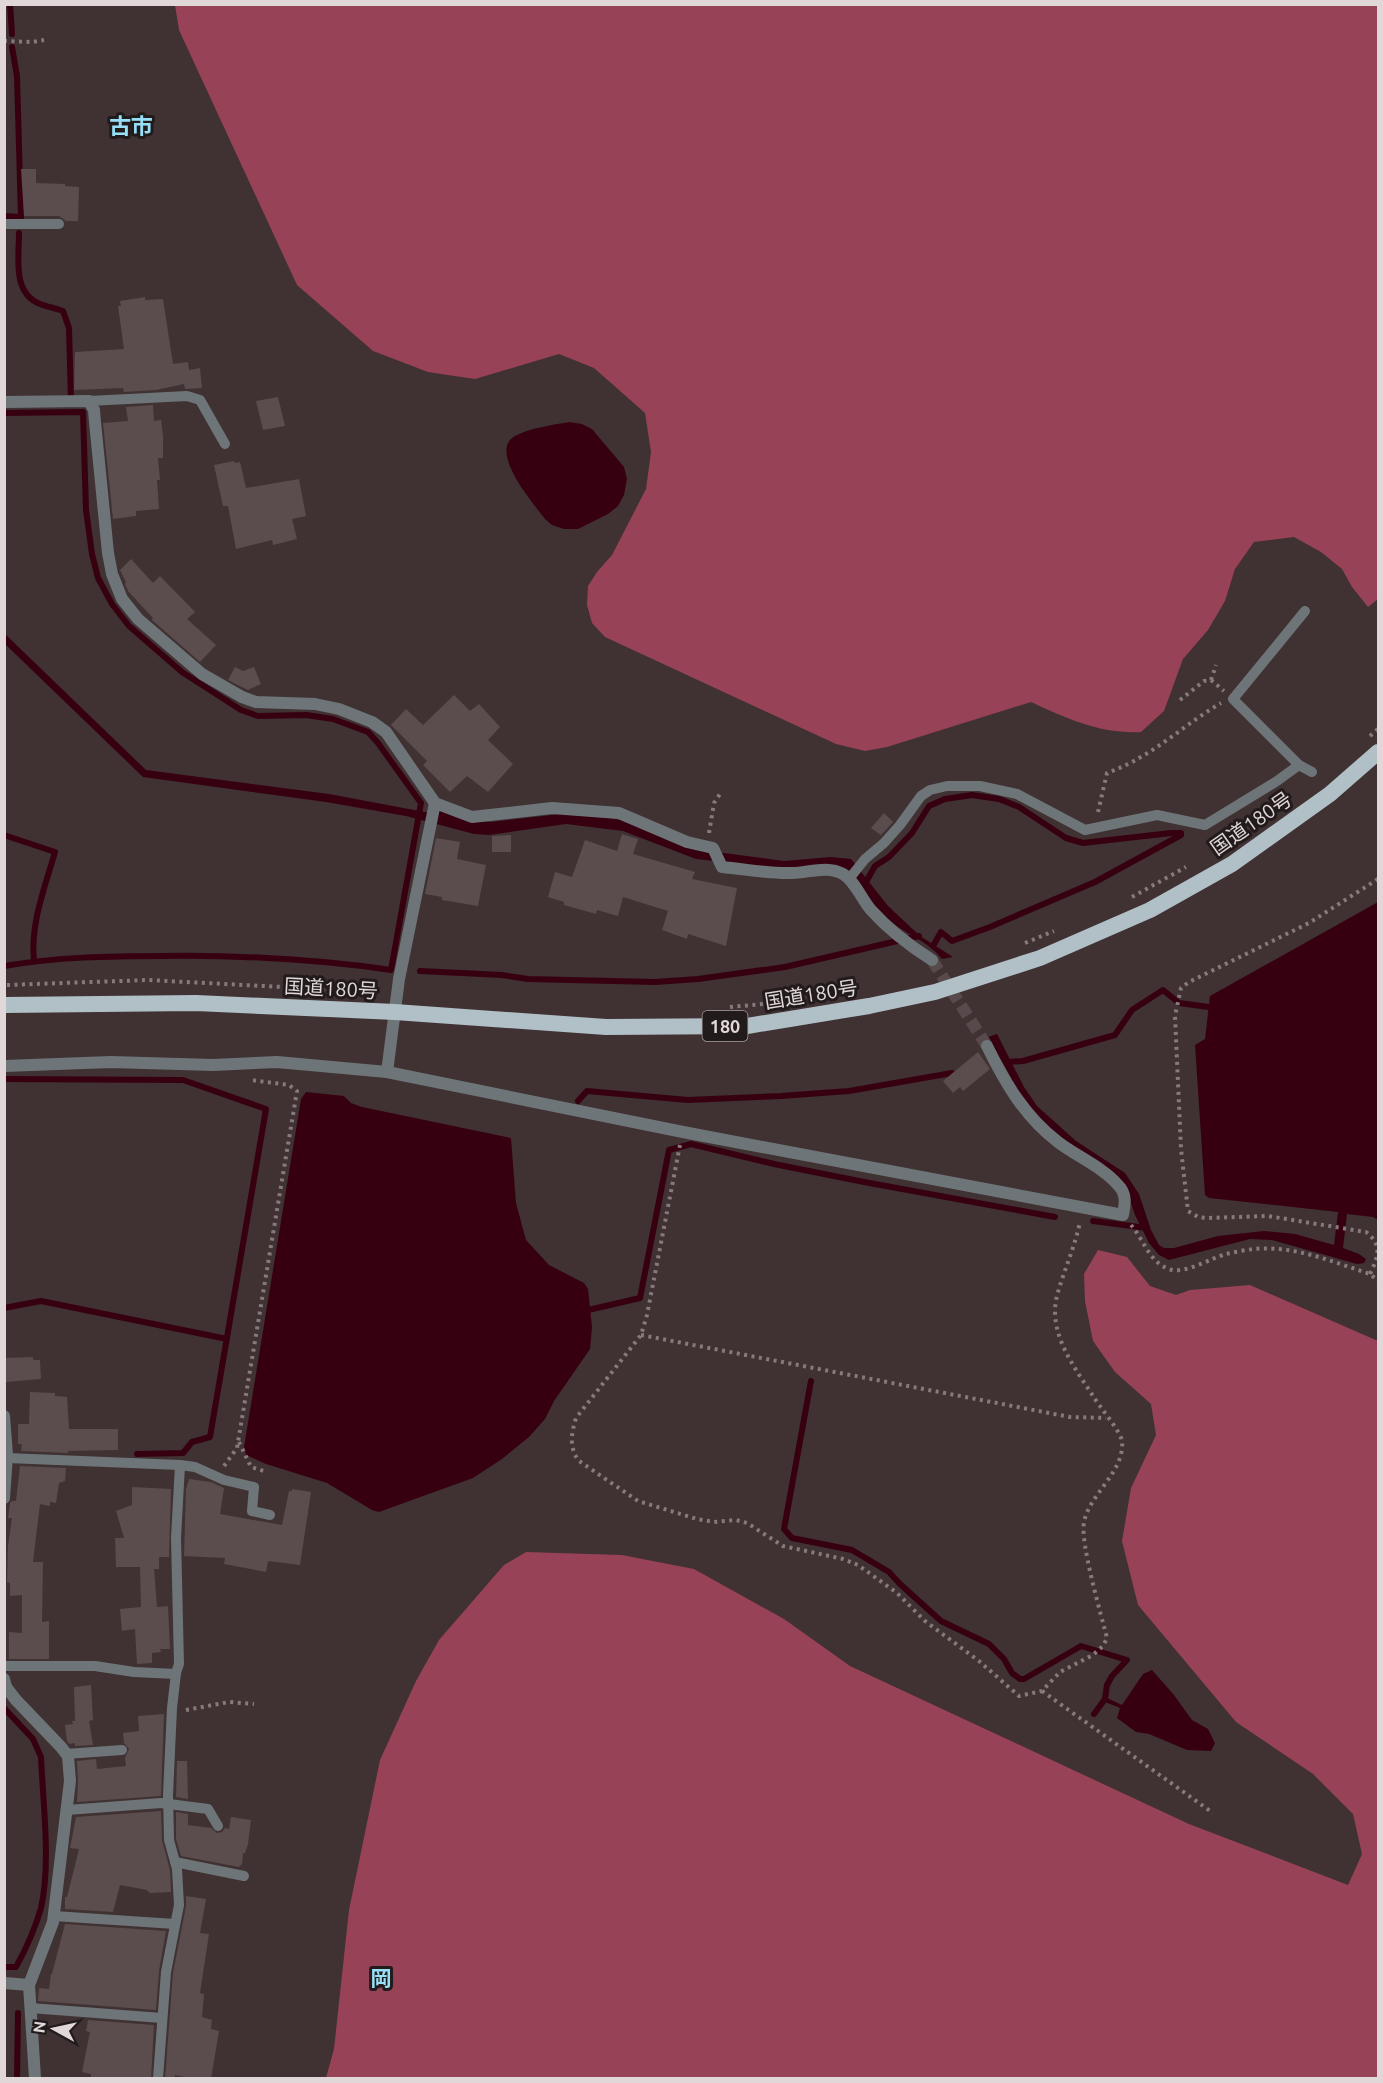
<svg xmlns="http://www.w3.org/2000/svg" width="1383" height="2083" viewBox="0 0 1383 2083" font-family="Ubuntu,'Noto Sans JP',sans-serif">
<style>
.forest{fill:#974256}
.water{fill:#370011}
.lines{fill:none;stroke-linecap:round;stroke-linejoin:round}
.stream{stroke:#370011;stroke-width:6}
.building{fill:#5b4c4e}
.minor-tunnel{stroke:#584a4c;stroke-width:12;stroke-dasharray:12 6;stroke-linecap:butt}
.path{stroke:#877a7c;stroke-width:4;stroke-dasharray:3 4.5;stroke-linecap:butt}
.service{stroke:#6e7578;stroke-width:10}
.minor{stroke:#6e7578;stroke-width:12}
.trunk{stroke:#b0c0c6;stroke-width:16}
.labels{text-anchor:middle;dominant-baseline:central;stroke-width:6;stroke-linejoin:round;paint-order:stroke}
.shield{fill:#221b1c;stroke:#a89fa0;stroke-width:1.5}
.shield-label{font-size:18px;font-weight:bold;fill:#e1d7d9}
.street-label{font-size:20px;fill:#e1d7d9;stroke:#221b1c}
.neighbourhood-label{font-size:21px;font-weight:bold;fill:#96dff7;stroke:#221b1c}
.quarter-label{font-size:22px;font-weight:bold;fill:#96dff7;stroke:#221b1c}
</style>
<rect width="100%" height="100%" fill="#403133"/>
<g class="forest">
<path d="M175,5H1378V599L1368,607L1352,587L1342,569L1321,552L1294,537L1254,542L1235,569L1225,601L1208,630L1183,659L1164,711L1141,732C1100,734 1068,719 1031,702L887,747L865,751L836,744L605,637L592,623L587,605L588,586L597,572L612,555L646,489L651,452L645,413L594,368L559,354L475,379L428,372L373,351L297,285L179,30Z"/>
<polygon points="1098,1250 1127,1257 1150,1286 1176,1295 1190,1290 1250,1285 1378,1341 1378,2078 326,2078 334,2049 349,1910 380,1760 416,1681 439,1640 504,1565 526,1552 622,1555 694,1569 784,1619 850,1666 1189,1824 1348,1885 1362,1854 1353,1814 1313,1774 1236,1722 1138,1605 1122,1541 1131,1488 1156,1435 1151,1404 1115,1372 1093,1341 1085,1301 1084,1274"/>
</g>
<g class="water">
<path d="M569,422L582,424L592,429L624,467L627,479L624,495L618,506L608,514L578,529H564L552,525L546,520C535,506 487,451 515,436C530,428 552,425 569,422Z"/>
<path d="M4,633L146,770L329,794L430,813L441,811L466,820L491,822L560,814L608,818L627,821L693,849L784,861L831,857L851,859L888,906L920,936L953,957L942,959C928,941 907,935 890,921C872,906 859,887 845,868L832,865L781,868L696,859L623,831L566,824L489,835L474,834L406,816L326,802L143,777L5,644Z"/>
<polygon points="1378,902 1378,1220 1373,1217 1347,1214 1343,1248 1359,1254 1366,1259 1364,1263 1357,1264 1272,1240 1250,1239 1169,1260 1159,1255 1149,1243 1135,1215 1127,1192 1047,1129 1018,1090 988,1037 997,1034 1024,1087 1037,1106 1076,1141 1125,1173 1139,1194 1151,1230 1159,1245 1164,1248 1174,1248 1218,1236 1264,1231 1295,1234 1334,1245 1338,1212 1209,1198 1205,1195 1195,1045 1205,1039 1210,996"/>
<polygon points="306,1092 344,1096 351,1103 362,1107 511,1138 516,1203 526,1240 549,1265 584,1283 588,1289 592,1327 590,1349 554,1401 545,1419 529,1437 502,1459 473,1478 379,1512 372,1510 327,1483 266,1464 246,1455 244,1447 301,1099"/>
<polygon points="1152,1670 1174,1695 1192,1720 1208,1729 1215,1743 1211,1751 1187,1750 1149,1734 1136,1732 1117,1718 1120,1708 1105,1702 1107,1698 1122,1705 1143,1674"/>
</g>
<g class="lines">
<g class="stream">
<polyline points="10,4 12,34"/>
<polyline points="4,216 21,217 17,76 12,47"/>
<path d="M19,233C19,258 12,293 40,304C48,307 55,308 63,311L69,328L71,402"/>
<path d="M4,413L83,412L86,510L92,554L98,578L112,604L129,626L182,672L241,710L258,716L306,715L333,719L368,732L378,743L421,803L391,970C315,959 240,955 163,956C110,956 57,957 4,966"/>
<path d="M4,835L55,852C45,887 30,924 34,961"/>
<polyline points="866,882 875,866 889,857 912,833 929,806 945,799 972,795 999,799 1019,807 1066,838 1083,843 1171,833 1181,833"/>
<polyline points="933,946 941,932 952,941 990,927 1095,882 1181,835"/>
<polyline points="420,971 502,975 528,979 655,982 698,979 785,967 919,936"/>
<polyline points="1007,1062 1023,1061 1115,1035 1132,1010 1163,990 1179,1003 1216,1008"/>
<polyline points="4,1079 183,1080 266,1109 210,1437 192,1442 183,1453 137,1454"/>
<polyline points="578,1101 587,1091 688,1100 781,1096 849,1091 952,1073"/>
<polyline points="1093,1221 1147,1228"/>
<polyline points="4,1308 41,1301 227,1339"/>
<polyline points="584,1311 640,1298 669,1150 691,1144 774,1164 864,1182 1055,1217"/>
<polyline points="811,1381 784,1529 792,1538 852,1550 889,1572 900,1584 941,1621 989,1644 1004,1659 1012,1673 1020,1679 1024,1679 1081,1646 1127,1660 1112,1676 1107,1685 1105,1699 1094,1714"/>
<path d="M4,1708L33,1739L41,1757C43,1803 51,1864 41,1908C35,1929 26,1949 16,1967H4"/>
<polyline points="17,2078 18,2013"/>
</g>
</g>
<g class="building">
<polygon points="21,169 36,169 36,183 65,184 65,186 79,187 78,221 66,221 59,216 24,216"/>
<polygon points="145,297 145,300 163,299 173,364 188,362 189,370 200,368 202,388 185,389 184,384 156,390 124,392 123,388 74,390 75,352 124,349 118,306 121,306 120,301"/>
<polygon points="278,397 285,426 263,430 256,401"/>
<polygon points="153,405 154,421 161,420 163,436 163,458 158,458 160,480 157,480 159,509 136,511 136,516 113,519 103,423 128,421 126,407"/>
<polygon points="234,461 235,463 240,462 246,488 299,479 306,516 292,519 297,539 273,545 272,540 236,549 228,506 223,506 214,465"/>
<polygon points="131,559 153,583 160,576 195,612 187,619 216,645 200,662 152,620 153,618 128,591 125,584 126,582 120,570"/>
<polygon points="235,667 243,671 254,667 261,684 248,690 228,680"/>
<polygon points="454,695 470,711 479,704 500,727 488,740 513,764 488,792 467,776 450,792 423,765 427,761 391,725 406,709 423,725"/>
<polygon points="884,813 893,822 881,835 871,828"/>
<polygon points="622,834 638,839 633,854 695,872 692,879 737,888 726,946 688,934 687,939 662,930 668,911 623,897 618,916 597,910 596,914 564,905 564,902 548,897 555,872 572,877 585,840 617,851"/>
<polygon points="511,835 511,852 492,852 492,836"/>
<polygon points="436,838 460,842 457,859 486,865 478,906 442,900 442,897 425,894"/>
<polygon points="978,1052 990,1069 963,1091 960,1087 953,1093 943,1081"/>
<polygon points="33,1357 33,1360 40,1360 41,1379 6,1382 4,1358"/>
<polygon points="30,1392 55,1393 55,1396 67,1397 69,1429 118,1429 118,1450 68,1451 68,1453 21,1451 22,1444 18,1444 18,1424 29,1424"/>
<polygon points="20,1466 66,1468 65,1481 59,1483 56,1503 50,1502 50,1506 40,1504 33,1562 43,1562 42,1622 49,1621 49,1659 9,1659 9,1632 22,1633 22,1595 10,1596 10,1583 7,1582 8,1546 12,1518 8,1518 10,1503 12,1501 16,1501"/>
<polygon points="189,1479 211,1482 224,1488 220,1514 282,1525 289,1491 292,1491 292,1489 311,1492 300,1565 268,1561 266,1572 224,1564 225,1558 184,1556 186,1489"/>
<polygon points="132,1487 171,1489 169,1557 159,1557 159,1569 154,1569 157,1607 168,1606 170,1649 160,1649 161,1652 152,1653 152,1663 137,1664 135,1629 122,1631 120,1609 141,1607 140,1567 116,1567 115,1538 124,1538 116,1511 132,1505"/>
<polygon points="91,1685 93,1720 89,1721 93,1745 75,1746 75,1743 69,1744 67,1741 65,1725 73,1724 72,1721 75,1721 74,1687"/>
<polygon points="164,1714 161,1796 77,1802 78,1781 77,1761 96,1759 97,1769 126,1766 125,1758 129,1749 124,1743 123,1733 139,1731 138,1716"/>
<polygon points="177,1761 187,1761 188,1799 176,1797"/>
<polygon points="161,1811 162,1840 170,1870 171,1892 150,1893 147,1890 120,1885 113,1912 65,1909 65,1897 67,1897 79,1849 70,1848 76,1817"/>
<polygon points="176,1812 188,1814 188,1825 211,1828 217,1833 222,1832 225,1828 229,1829 231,1817 251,1820 248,1844 245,1853 243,1853 242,1864 239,1867 181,1856 176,1839"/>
<polygon points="186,1896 206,1899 200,1933 209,1934 200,1993 204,1994 202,2017 212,2020 211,2029 219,2031 211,2079 194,2079 175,2075 175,2079 165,2079 173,1973 186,1906"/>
<polygon points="65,1924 166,1931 159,1971 156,2010 38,2001 39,1988 49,1989 51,1974 52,1974"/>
<polygon points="88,2020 154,2025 151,2079 91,2079 91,2074 82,2072 90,2032 86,2031"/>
</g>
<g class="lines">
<polyline class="minor-tunnel" points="932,960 987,1046"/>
<g class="path">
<polyline points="4,41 32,42 44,40"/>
<polyline points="1211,680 1224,691"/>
<polyline points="1211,680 1216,665"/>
<polyline points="1180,700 1204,681 1211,680"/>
<polyline points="1370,736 1378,729"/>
<path d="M1098,812L1107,773C1154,756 1180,727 1221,703"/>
<polyline points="709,833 714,803 720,794"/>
<polyline points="1132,897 1186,867"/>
<polyline points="1025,943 1054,931"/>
<polyline points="7,985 148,980 359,991"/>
<polyline points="730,1007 764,1004"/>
<path d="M680,1145L647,1315L641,1335L576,1418C571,1434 569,1448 579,1461L638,1501L697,1519L714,1522L736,1520L747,1523L783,1546L843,1559L858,1565L897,1593L925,1621L979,1661L1019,1696L1042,1691L1060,1672L1093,1655L1103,1646L1107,1638C1101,1614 1080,1543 1084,1522C1090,1493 1125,1472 1122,1441C1121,1432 1099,1406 1093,1396C1073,1365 1046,1331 1058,1292C1065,1268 1075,1246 1080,1222"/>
<path d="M1131,1225C1144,1240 1149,1262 1169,1269C1184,1275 1211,1258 1226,1254C1235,1252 1245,1250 1254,1249C1294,1245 1333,1262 1370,1274L1378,1281"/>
<path d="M1370,1274C1378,1257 1383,1245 1366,1232L1268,1216L1206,1218L1198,1217L1188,1211L1181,1149L1175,1016L1181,988L1189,982L1309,923L1378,879"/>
<polyline points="641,1335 1070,1417 1106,1418"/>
<polyline points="239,1442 251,1467 267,1472"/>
<polyline points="224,1466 237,1448 297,1091 289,1085 251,1080"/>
<polyline points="1042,1691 1213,1813"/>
<polyline points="186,1710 229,1702 254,1704"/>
</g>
<g class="service">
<polyline points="4,224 59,224"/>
<polyline points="89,401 187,396 200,400 225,444"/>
<polyline points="1305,611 1233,699 1299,765 1312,772"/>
<polyline points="849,879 865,859 884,843 900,825 921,796 930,790 947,786 980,786 1017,794 1085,830 1157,815 1205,825 1277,781 1299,765"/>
<polyline points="7,1458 180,1465 195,1467 224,1480 254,1487 252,1511 270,1515"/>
<polyline points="4,1666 95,1666 134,1672 176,1674"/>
<polyline points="66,1754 122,1750"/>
<polyline points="67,1810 161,1803 208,1809 218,1826"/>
<polyline points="175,1862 244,1876"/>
<polyline points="54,1916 175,1924"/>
<polyline points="30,2008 162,2018"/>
<polyline points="158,2078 166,1972 179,1905 177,1869 169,1840 168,1795 172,1708 176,1673 179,1664 176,1538 180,1465"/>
</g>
<g class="minor">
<path d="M4,402L89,401L94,410L95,422L108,553L112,574L122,599L138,619L202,674L242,697L256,702L315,704L339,709L372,722L386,732L435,803L472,817L552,808L619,813L687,842L713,848L722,867C745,869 769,874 792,873C808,873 827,865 843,874C855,881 862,900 871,910C889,930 910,946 932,960"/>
<path d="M435,803L399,979L387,1072L683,1132L1123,1215C1125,1204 1127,1194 1118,1185C1104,1168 1076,1156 1058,1142C1025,1117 1005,1083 987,1046"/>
<polyline points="4,1066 111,1062 213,1065 277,1062 387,1072"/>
<polyline points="4,1416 7,1455 4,1498"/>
<polyline points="4,1679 6,1687 16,1700 61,1747 68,1756 70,1781 53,1922 29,1985 35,2078"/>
<polyline points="4,1983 29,1985"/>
</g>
<polyline class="trunk" points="4,1005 196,1003 395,1012 606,1027 747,1026 869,1006 935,992 1040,958 1150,910 1232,864 1330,794 1378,752"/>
</g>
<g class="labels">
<rect class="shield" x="702.5" y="1011" width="45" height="30" rx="4.5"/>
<g class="shield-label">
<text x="725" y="1026">180</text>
</g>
<g class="street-label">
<text transform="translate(1251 823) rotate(-35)">国道180号</text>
<text transform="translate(331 988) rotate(3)">国道180号</text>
<text transform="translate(811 994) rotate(-9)">国道180号</text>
</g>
<g class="neighbourhood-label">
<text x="381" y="1978">岡</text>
</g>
<g class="quarter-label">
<text x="131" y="125">古市</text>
</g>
</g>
<rect width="1383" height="2083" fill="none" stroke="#e1d7d9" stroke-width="12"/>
<g transform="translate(54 2029) rotate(278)" stroke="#221b1c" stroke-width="4.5" paint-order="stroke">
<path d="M0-4.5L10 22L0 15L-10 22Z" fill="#e1d7d9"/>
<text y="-9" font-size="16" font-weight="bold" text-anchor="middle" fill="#e1d7d9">N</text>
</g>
</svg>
